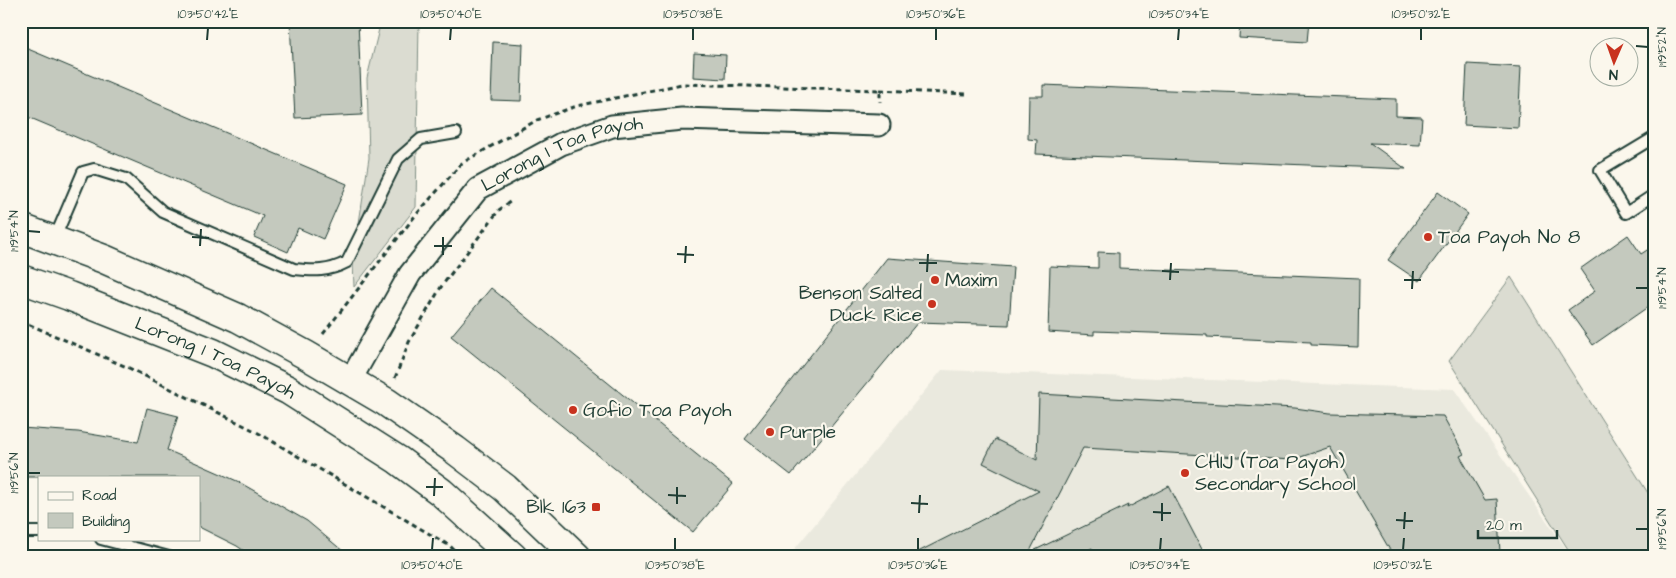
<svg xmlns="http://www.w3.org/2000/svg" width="1676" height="578" viewBox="0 0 1676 578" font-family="'Architects Daughter',sans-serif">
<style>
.built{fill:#eae9de}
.grass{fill:#dbdcd1;stroke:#7d8c82}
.building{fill:#c4c9be;stroke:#1f3d34}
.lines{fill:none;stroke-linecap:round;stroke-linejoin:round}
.lane-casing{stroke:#1f3d34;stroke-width:14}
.street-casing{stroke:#1f3d34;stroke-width:25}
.secondary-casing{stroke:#1f3d34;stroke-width:31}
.path{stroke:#1f3d34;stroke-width:3;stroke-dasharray:5 4;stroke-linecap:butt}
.lane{stroke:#fbf7ec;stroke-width:10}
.street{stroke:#fbf7ec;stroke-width:21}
.secondary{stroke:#fbf7ec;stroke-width:28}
.ticks{fill:none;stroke:#1f3d34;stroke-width:2}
.poi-dot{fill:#c8321e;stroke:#fbf7ec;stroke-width:2}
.labels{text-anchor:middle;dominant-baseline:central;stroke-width:4.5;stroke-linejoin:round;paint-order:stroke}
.street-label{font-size:19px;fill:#1f3d34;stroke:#fbf7ec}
.poi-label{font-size:19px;fill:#1f3d34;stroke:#fbf7ec;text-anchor:start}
.neatline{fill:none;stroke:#1f3d34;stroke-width:2}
.ticks-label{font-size:12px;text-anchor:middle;fill:#1f3d34}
</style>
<rect width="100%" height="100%" fill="#fbf7ec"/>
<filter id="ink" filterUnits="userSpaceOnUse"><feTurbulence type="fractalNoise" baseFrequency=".02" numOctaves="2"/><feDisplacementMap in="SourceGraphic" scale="10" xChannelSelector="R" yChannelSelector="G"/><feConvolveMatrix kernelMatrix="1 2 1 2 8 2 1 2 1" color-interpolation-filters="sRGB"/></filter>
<g filter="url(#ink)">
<polygon class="built" points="942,370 1454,389 1572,557 788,557"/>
<g class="grass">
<polygon points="381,21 419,21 416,207 354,287 353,262 369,158 367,78"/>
<polygon points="1511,277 1655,504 1655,557 1573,557 1449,361"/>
</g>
<g class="building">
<polygon points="290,21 358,21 362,115 295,118"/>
<polygon points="1240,21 1309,21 1307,42 1239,38"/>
<polygon points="493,42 523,44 521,101 491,100"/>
<polygon points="21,46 347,184 323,239 298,228 288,252 254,237 263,216 21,114"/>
<polygon points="694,53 726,55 725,79 693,77"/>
<polygon points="1467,64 1521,67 1518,128 1464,125"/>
<polygon points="1043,85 1396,99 1396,116 1422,117 1420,145 1370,143 1406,169 1036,154 1037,140 1028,139 1029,96 1043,96"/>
<polygon points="1438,192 1468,214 1419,281 1388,260"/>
<polygon points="1628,235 1641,254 1655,245 1655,302 1593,345 1568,310 1595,291 1580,269"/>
<polygon points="1098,252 1119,253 1119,268 1359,278 1358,347 1311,345 1311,342 1207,337 1207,335 1094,331 1094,335 1048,332 1050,266 1098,268"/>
<polygon points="887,258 1013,267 1009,325 918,322 791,475 745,439"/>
<polygon points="491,288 733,484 693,532 451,336"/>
<polygon points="1039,394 1295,408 1330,413 1443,416 1464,454 1460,456 1485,500 1497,499 1500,553 1486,553 1486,557 1394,557 1330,447 1292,460 1083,448 1029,553 1128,505 1127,508 1169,486 1206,557 1097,557 1092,548 1074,557 908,557 1039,491 983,463 995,439 1037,460"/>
<polygon points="147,408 178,416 167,450 237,481 307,521 350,557 253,557 237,546 199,527 199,477 21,477 21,428 78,432 138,442"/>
</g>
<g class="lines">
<g class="lane-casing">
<g id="lane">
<polyline points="1655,137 1600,170 1626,213 1655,194"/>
<path d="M54,240L83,172L94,169L126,179L163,212L294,269C314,271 328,272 347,262L398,159L421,139L456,133"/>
<polyline points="21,532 39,532"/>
<polyline points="101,539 169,557"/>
</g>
</g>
<g class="street-casing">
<g id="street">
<path id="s1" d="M350,381L410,274L478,189L561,144L612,126L682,119L879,125"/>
</g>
</g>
<g class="secondary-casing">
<g id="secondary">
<polyline points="21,228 104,259 238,318 306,355 386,402 455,450 505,488 577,557"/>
<path id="s2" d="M21,279L69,296L213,353L288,390L398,460L441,492L513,557"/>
</g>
</g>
<g class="path">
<polyline points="1568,21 1621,23 1621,21"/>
<polyline points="880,90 967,94"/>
<polyline points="21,321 129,368 255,431 450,546 461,557"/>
<polyline points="323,334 415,216 462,163 537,120 577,106 682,84 880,90 880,102"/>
<polyline points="395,378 409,342 441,287 499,210 511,201"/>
</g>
<use href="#lane" class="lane"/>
<use href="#street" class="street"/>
<use href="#secondary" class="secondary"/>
</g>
</g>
<path class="ticks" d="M207,40L208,28M450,40L451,28M693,40V28M936,40V28M1178,40L1179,28M1421,40V28M1636,46L1648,47M28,231L40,232M192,237L209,238M200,246L201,229M434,246H452M677,254L694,255M443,255V237M685,263L686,246M919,263H937M1162,271L1179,272M927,272L928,254M1170,280L1171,263M1404,280H1421M1636,288H1648M1412,289L1413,271M28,473H40M426,487H443M668,495L686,496M434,496L435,478M911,503L928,504M677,504V487M1153,512L1171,513M919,513L920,495M1396,520L1413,521M1162,521V503M1404,529L1405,512M1636,529H1648M432,550L433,538M675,550V538M918,550V538M1160,550L1161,538M1403,550L1404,538"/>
<g class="poi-dot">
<circle cx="1428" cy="237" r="5"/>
<circle cx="935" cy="280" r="5"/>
<circle cx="932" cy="304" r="5"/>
<circle cx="573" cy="410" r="5"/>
<circle cx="770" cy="432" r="5"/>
<circle cx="1185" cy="473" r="5"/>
<rect x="591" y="502" width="10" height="10" rx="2.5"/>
</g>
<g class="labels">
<g class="street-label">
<text stroke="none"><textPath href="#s1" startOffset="324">Lorong 1 Toa Payoh</textPath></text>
<text stroke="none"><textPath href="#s2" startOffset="210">Lorong 1 Toa Payoh</textPath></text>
</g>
<g class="poi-label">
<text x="1438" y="237">Toa Payoh No 8</text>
<text x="945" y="280">Maxim</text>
<text x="922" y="293" text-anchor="end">Benson Salted<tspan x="922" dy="22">Duck Rice</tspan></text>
<text x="583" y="410">Gofio Toa Payoh</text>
<text x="780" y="432">Purple</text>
<text x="1195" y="462">CHIJ (Toa Payoh)<tspan x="1195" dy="22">Secondary School</tspan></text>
<text x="586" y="507" text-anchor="end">Blk 163</text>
</g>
</g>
<rect width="1676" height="578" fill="none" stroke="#fbf7ec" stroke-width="55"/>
<rect x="38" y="476" width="162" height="65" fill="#fbf7ec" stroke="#a3ada2"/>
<rect x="48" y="492" width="25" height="8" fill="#fbf7ec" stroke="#a3ada2"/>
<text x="82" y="500" font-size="15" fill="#1f3d34">Road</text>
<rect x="48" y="513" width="25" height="15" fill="#c4c9be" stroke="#a3ada2"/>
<text x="82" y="526" font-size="15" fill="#1f3d34">Building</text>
<g transform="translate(1614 62) rotate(182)"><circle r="24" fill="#fbf7ec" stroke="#a3ada2"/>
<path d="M0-4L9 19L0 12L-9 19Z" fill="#c8321e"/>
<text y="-8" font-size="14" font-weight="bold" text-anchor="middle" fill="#1f3d34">N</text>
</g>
<path d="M1478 530v8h79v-8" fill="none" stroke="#1f3d34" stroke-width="2.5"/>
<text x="1486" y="530" font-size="15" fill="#1f3d34" stroke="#fbf7ec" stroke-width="4" paint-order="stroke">20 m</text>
<rect x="28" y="28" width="1620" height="522" class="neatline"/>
<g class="ticks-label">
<text x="208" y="18">103°50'42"E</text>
<text x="451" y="18">103°50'40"E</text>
<text x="693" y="18">103°50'38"E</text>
<text x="936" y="18">103°50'36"E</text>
<text x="1179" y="18">103°50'34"E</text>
<text x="1421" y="18">103°50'32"E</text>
<text transform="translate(1662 47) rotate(-90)" y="4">1°19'52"N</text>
<text transform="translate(14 231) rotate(-90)" y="4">1°19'54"N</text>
<text transform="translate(1662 288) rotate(-90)" y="4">1°19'54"N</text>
<text transform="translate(14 473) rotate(-90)" y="4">1°19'56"N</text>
<text transform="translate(1662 529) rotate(-90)" y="4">1°19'56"N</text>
<text x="432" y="569">103°50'40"E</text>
<text x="675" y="569">103°50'38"E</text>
<text x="918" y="569">103°50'36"E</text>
<text x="1160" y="569">103°50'34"E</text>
<text x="1403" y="569">103°50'32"E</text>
</g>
</svg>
